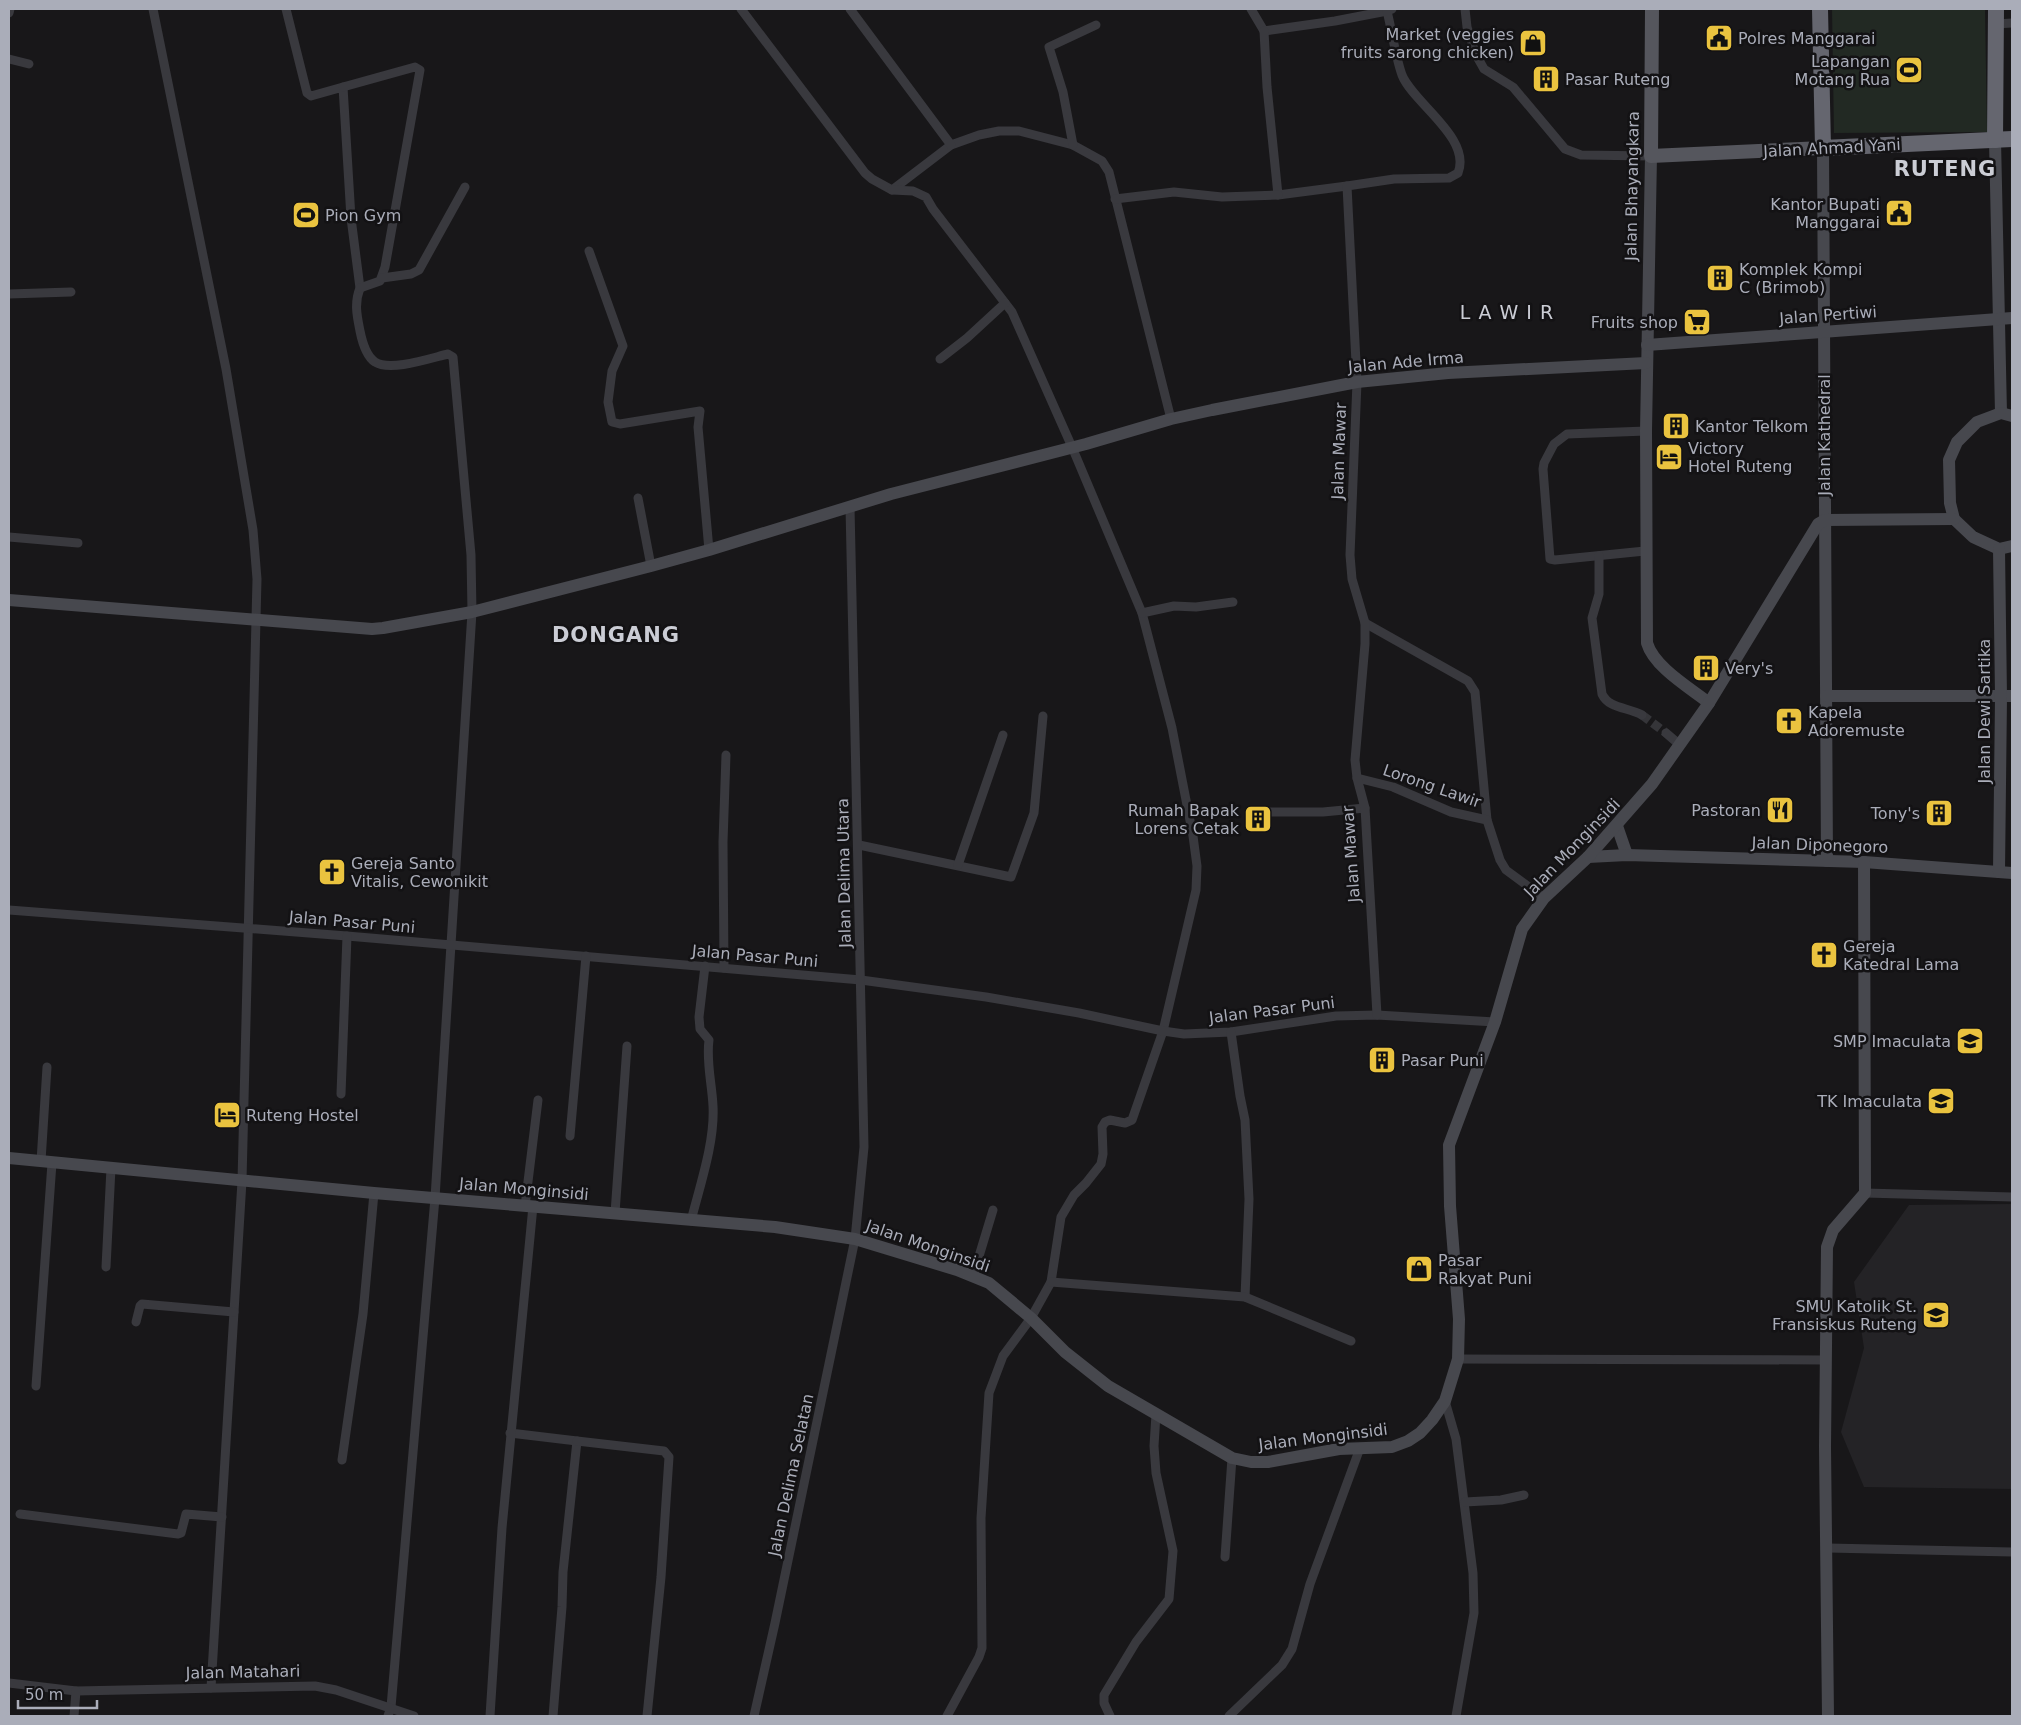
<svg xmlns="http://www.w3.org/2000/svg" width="2021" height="1725" viewBox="0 0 2021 1725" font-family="'DejaVu Sans',sans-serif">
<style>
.built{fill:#242326}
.green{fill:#222923}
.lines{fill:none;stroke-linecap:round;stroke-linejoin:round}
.street-tunnel{stroke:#353539;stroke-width:9;stroke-dasharray:9 4.5;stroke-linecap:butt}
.street{stroke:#39393e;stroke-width:9}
.secondary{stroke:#47484e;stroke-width:12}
.primary{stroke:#55565d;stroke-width:14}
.highway{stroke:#65666f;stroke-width:16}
.labels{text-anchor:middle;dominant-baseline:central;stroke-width:5;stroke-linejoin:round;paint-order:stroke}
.poi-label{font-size:16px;fill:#aaadb9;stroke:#131214;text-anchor:start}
.street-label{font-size:16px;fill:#aaadb9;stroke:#131214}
.quarter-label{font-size:19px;letter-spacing:1px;fill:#cbcdd5;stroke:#131214}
.district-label{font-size:21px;font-weight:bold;letter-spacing:1px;fill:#cbcdd5;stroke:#131214}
</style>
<rect width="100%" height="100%" fill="#181719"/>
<polygon class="built" points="2012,1204 2012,1489 1864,1487 1841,1432 1864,1348 1854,1282 1909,1205"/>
<polygon class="green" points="1832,9 1985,9 1987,132 1834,133"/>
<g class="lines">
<polyline class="street-tunnel" points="1642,715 1666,733"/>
<g class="street">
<polyline points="153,9 226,369 253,530 257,579 242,1181 211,1688"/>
<path d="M286,9L307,93L311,96L343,87L351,218L360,288C354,303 357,316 360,331C362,341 366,356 375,362C390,372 431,358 448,354L453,357L471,555L472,612L435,1198L391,1707L388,1716"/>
<polyline points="741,9 865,173 872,179 892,190 951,145 979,135 999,131 1019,131 1073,145 1102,161 1109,172 1171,419"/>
<polyline points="850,9 951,145"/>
<polyline points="1251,9 1264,31 1335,21 1387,11"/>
<polyline points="1465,9 1467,27 1475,53 1484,69 1513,87 1565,149 1581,155 1651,156"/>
<polyline points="9,13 10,9"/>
<polyline points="1996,24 2012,23"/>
<polyline points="1264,31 1267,87 1278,195 1347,186"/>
<polyline points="9,59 29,64"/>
<polyline points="343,87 415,67 420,70 385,267 380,281 360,288"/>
<polyline points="1073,145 1063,92 1049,47 1096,25"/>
<polyline points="892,190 913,191 926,197 933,209 1012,312 1072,447 1142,613 1172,728 1193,836 1197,866 1196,890 1163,1031 1132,1120 1125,1123 1110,1120 1105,1122 1102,1127 1103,1154 1101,1164 1086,1183 1074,1195 1061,1217 1051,1282 1031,1318 1003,1356 989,1393 981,1518 982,1648 979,1657 947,1716"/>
<polyline points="1115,199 1174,192 1222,197 1278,195"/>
<polyline points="589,251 623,346 612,371 608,402 612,422 620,424 700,411 698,427 709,550"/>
<polyline points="382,278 411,274 419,270 465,187"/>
<polyline points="9,294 71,292"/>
<polyline points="940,359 967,338 1005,303"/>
<polyline points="638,498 651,566"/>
<polyline points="9,537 78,543"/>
<polyline points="1645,551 1555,560 1550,559 1543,469 1544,463 1554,444 1567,434 1646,431"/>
<path d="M1599,556V594L1592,618L1602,694C1609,709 1628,707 1642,715"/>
<polyline points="1142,613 1174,606 1196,607 1233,602"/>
<polyline points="1365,623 1468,681 1475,692 1487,820"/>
<polyline points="1666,733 1680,745"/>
<polyline points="1357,778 1393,787 1451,812 1487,820 1500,860 1506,870 1544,898"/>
<polyline points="1269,812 1323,812 1365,808"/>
<polyline points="859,845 1011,877 1034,813 1043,716"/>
<polyline points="958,865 1003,735"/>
<polyline points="9,910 347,936 861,980 986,997 1079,1013 1163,1031 1184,1034 1231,1032 1336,1016 1377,1015 1495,1022"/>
<polyline points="724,968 723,842 726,755"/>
<path d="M1377,1015L1365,808L1357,778L1355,760L1365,644V623L1352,579L1350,555L1357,382L1347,186L1394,179L1449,178L1458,173C1472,138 1413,103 1402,75C1395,55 1392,31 1387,11L1392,9"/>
<polyline points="1231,1032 1240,1096 1245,1120 1249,1199 1245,1297"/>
<polyline points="341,1094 347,936"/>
<polyline points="570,1136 586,956"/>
<polyline points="41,1161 47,1067"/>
<polyline points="1865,1193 2012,1197"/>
<polyline points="525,1206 538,1100"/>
<polyline points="615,1213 627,1046"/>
<path d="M691,1221C700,1185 715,1142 713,1106C712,1084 706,1062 709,1040L700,1029L699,1017L705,966"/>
<polyline points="106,1267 111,1168"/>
<polyline points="973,1276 993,1210"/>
<polyline points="1051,1282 1245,1297 1351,1341"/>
<polyline points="136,1322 140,1306 142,1304 234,1312"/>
<polyline points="1458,1359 1826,1360"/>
<polyline points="36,1386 52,1163"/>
<polyline points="1445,1401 1456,1439 1473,1573 1474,1613 1456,1716"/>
<polyline points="510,1433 577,1441 563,1572 562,1607 553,1716"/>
<polyline points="577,1441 664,1451 669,1457 661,1577 647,1716"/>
<polyline points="342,1460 363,1314 374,1193"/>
<polyline points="1465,1502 1501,1500 1524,1495"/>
<polyline points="20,1514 178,1534 181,1533 186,1514 222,1517"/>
<polyline points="1828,1548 2012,1552"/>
<polyline points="1225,1557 1232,1458"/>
<polyline points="9,1683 76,1691 315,1686 336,1690 414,1716"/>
<polyline points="74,1716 76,1691"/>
<polyline points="490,1716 502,1528 533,1206"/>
<polyline points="754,1716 775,1623 855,1239 864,1147 850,507"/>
<polyline points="1110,1716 1104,1703 1104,1695 1136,1642 1169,1599 1173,1551 1156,1473 1154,1446 1156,1414"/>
<polyline points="1229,1716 1282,1665 1292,1649 1310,1584 1360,1448"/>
</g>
<g class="secondary">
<polyline points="1995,140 2001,413"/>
<polyline points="1823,148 1827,861"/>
<path d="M1651,156L1646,431L1647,643C1654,667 1690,688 1709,703"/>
<polyline points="1647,345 2012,318"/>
<polyline points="2012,416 2001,413 1977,422 1957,442 1949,460 1950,503 1954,519 1973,537 1999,549 2012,546"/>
<polyline points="9,600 372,629 383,628 472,612 651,566 709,550 891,494 1086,444 1171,419 1212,410 1357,382 1448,373 1646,363"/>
<polyline points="1826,696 2012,696"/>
<polyline points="1617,826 1627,855"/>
<polyline points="1588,857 1627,855 1864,862 2012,873"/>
<polyline points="1999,872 2001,697 1999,549"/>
<polyline points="9,1158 374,1193 775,1227 855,1239 957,1270 989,1283 1031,1318 1065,1352 1108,1386 1232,1458 1251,1462 1268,1462 1339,1449 1392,1447 1408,1441 1420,1433 1432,1420 1445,1401 1458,1359 1459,1319 1450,1206 1449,1145 1495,1022 1522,929 1544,898 1588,857 1652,784 1709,703 1818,524 1825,520 1954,519"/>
<polyline points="1828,1716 1825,1447 1827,1247 1833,1230 1865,1193 1864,862"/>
</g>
<polyline class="primary" points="1652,9 1651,156 1823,148"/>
<g class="highway">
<polyline points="1820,9 1823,148 2012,139"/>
<polyline points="1995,140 1996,9"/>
</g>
</g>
<defs>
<g id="civic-square" transform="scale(1.4375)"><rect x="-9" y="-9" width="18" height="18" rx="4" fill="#eac33f" stroke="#131214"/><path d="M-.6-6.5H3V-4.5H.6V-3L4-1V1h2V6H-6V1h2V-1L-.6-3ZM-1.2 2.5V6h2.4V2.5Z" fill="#111"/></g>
<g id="shop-square" transform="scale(1.4375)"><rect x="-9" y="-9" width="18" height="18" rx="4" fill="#eac33f" stroke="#131214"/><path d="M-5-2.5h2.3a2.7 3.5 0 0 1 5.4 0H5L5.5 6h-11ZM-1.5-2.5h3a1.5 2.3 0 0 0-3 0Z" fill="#111"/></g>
<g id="stadium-square" transform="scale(1.4375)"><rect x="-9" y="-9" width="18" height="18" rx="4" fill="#eac33f" stroke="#131214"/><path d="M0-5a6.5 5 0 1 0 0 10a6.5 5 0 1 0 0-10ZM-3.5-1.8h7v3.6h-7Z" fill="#111"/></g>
<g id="building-square" transform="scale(1.4375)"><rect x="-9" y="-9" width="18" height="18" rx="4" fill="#eac33f" stroke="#131214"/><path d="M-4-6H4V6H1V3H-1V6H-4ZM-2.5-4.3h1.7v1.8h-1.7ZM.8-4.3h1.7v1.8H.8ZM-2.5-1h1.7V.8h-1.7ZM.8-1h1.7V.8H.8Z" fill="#111"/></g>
<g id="supermarket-square" transform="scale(1.4375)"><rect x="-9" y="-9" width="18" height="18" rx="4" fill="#eac33f" stroke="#131214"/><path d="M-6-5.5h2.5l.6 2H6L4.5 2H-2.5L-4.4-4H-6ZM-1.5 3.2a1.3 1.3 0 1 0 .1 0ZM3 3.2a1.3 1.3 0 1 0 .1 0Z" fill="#111"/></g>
<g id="hotel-square" transform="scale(1.4375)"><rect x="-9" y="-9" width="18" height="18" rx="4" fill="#eac33f" stroke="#131214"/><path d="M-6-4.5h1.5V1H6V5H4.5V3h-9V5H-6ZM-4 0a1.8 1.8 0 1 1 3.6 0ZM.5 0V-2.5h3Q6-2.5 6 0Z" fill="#111"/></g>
<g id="church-square" transform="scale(1.4375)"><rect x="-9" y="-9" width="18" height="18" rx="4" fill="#eac33f" stroke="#131214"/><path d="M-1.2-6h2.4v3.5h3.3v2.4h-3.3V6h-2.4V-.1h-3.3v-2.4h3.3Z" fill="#111"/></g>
<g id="restaurant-square" transform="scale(1.4375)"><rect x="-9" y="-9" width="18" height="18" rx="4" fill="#eac33f" stroke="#131214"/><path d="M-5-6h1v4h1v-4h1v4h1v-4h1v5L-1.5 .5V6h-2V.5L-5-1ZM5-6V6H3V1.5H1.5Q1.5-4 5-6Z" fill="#111"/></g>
<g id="school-square" transform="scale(1.4375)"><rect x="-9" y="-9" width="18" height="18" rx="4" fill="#eac33f" stroke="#131214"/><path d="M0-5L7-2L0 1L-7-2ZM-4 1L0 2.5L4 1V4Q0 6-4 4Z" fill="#111"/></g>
</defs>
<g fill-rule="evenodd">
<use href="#civic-square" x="1719" y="38"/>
<use href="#shop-square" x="1533" y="43"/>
<use href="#stadium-square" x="1909" y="70"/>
<use href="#building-square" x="1546" y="79"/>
<use href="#civic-square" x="1899" y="213"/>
<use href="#stadium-square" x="306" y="215"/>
<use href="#building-square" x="1720" y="278"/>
<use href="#supermarket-square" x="1697" y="322"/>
<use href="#building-square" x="1676" y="426"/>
<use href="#hotel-square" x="1669" y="457"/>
<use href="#building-square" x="1706" y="668"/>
<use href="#church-square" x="1789" y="721"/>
<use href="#restaurant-square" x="1780" y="810"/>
<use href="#building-square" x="1939" y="813"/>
<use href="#building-square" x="1258" y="819"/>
<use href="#church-square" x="332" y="872"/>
<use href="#church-square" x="1824" y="955"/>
<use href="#school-square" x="1970" y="1041"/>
<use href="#building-square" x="1382" y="1060"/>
<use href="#school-square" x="1941" y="1101"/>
<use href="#hotel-square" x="227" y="1115"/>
<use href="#shop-square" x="1419" y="1269"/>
<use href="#school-square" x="1936" y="1315"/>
</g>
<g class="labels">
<g class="poi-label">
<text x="1514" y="34" text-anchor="end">Market (veggies<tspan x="1514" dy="18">fruits sarong chicken)</tspan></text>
<text x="1738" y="38">Polres Manggarai</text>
<text x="1890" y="61" text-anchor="end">Lapangan<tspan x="1890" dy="18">Motang Rua</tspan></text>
<text x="1565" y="79">Pasar Ruteng</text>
<text x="1880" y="204" text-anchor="end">Kantor Bupati<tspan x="1880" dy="18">Manggarai</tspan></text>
<text x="325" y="215">Pion Gym</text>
<text x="1739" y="269">Komplek Kompi<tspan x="1739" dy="18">C (Brimob)</tspan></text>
<text x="1678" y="322" text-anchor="end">Fruits shop</text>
<text x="1695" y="426">Kantor Telkom</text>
<text x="1688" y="448">Victory<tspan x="1688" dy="18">Hotel Ruteng</tspan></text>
<text x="1725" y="668">Very's</text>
<text x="1808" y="712">Kapela<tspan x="1808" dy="18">Adoremuste</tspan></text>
<text x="1239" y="810" text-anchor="end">Rumah Bapak<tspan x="1239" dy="18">Lorens Cetak</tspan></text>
<text x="1761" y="810" text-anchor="end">Pastoran</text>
<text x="1920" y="813" text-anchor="end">Tony's</text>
<text x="351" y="863">Gereja Santo<tspan x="351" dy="18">Vitalis, Cewonikit</tspan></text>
<text x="1843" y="946">Gereja<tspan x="1843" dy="18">Katedral Lama</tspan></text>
<text x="1951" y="1041" text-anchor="end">SMP Imaculata</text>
<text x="1401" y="1060">Pasar Puni</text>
<text x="1922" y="1101" text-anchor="end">TK Imaculata</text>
<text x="246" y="1115">Ruteng Hostel</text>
<text x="1438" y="1260">Pasar<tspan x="1438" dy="18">Rakyat Puni</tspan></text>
<text x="1917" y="1306" text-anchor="end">SMU Katolik St.<tspan x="1917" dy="18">Fransiskus Ruteng</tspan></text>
</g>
<g class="street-label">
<text transform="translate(1832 148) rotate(-3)">Jalan Ahmad Yani</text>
<text transform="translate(1632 186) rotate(-89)">Jalan Bhayangkara</text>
<text transform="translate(1828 315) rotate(-4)">Jalan Pertiwi</text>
<text transform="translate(1406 362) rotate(-5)">Jalan Ade Irma</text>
<text transform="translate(1824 435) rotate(-90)">Jalan Kathedral</text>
<text transform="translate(1339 451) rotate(-88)">Jalan Mawar</text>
<text transform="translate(1984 711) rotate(-90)">Jalan Dewi Sartika</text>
<text transform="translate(1432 786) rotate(19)">Lorong Lawir</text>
<text transform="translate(1820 845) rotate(2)">Jalan Diponegoro</text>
<text transform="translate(1572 848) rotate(-46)">Jalan Monginsidi</text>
<text transform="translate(1351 854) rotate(-94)">Jalan Mawar</text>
<text transform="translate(844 873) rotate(-91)">Jalan Delima Utara</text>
<text transform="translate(352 922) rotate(5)">Jalan Pasar Puni</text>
<text transform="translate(755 956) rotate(5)">Jalan Pasar Puni</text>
<text transform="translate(1272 1010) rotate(-7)">Jalan Pasar Puni</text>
<text transform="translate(524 1189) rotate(5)">Jalan Monginsidi</text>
<text transform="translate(928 1246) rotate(19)">Jalan Monginsidi</text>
<text transform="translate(1323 1437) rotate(-7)">Jalan Monginsidi</text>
<text transform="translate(791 1475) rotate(-78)">Jalan Delima Selatan</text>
<text transform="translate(243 1672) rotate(-1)">Jalan Matahari</text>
</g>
<g class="quarter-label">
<text x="1507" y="312">L A W I R</text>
</g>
<g class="district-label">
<text x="1945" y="169">RUTENG</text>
<text x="616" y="635">DONGANG</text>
</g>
</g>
<rect width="2021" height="1725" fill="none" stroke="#aaadb9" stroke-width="20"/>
<path d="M18 1700v8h79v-8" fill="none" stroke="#aaadb9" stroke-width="2.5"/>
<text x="25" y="1700" font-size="15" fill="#aaadb9" stroke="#131214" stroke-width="4" paint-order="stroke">50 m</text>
</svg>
